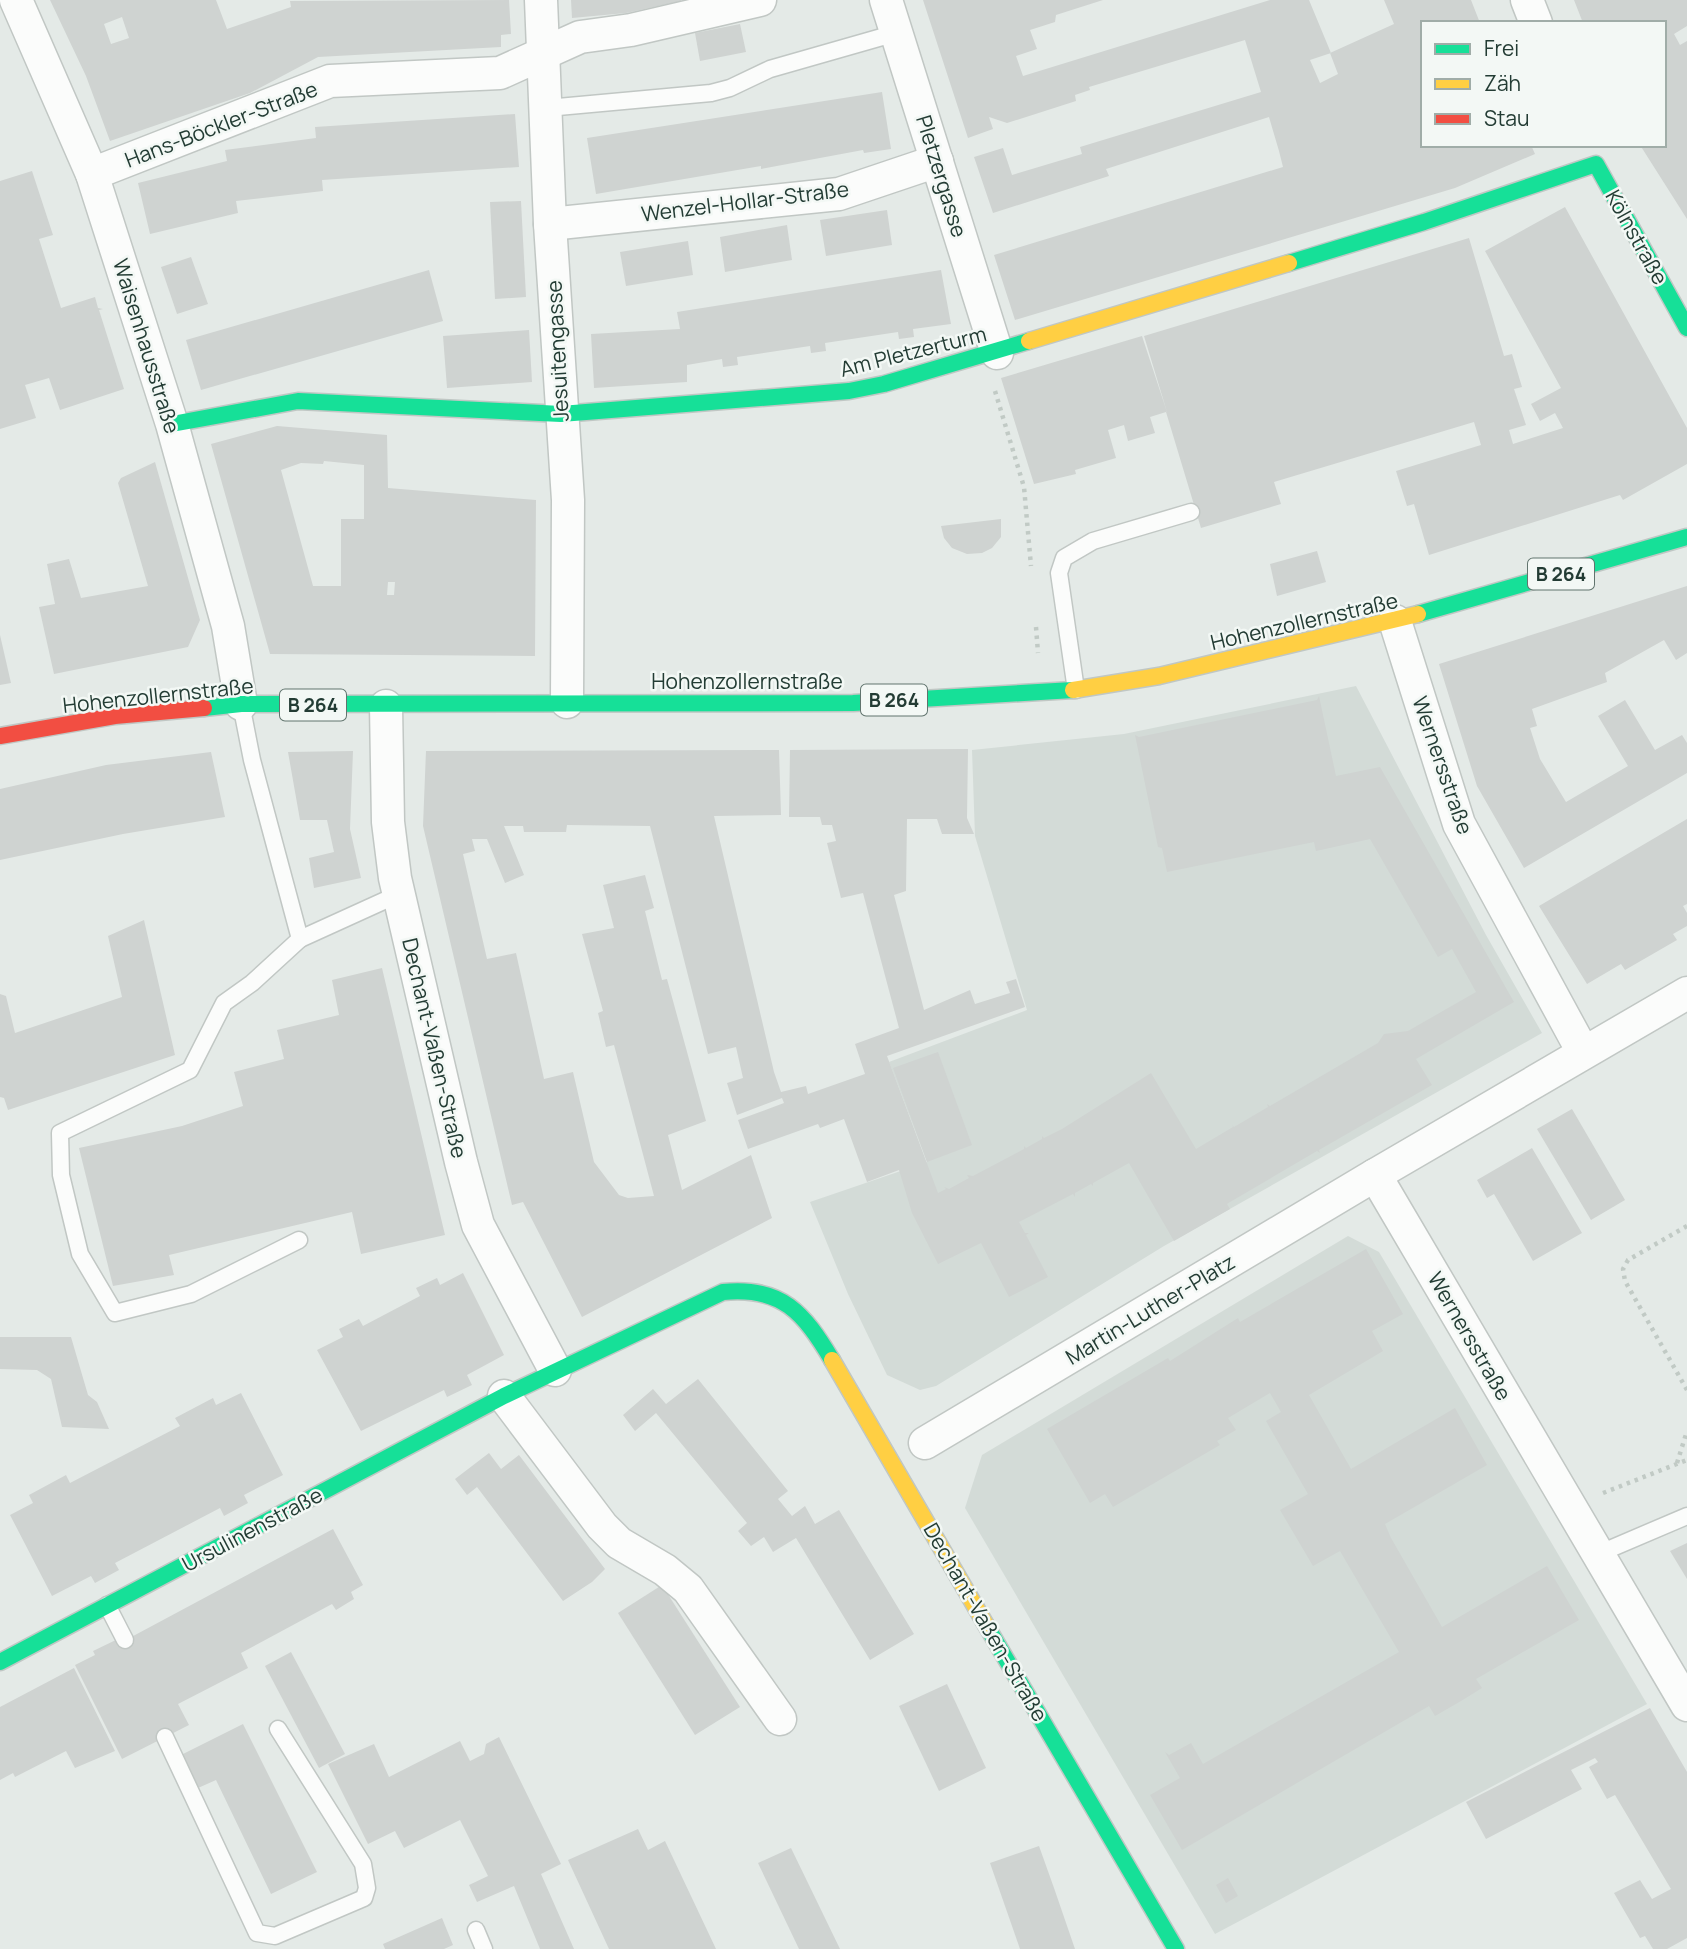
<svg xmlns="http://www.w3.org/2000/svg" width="1687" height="1949" viewBox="0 0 1687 1949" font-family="Manrope,sans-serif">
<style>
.built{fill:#d3dbd7}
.building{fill:#cfd3d1;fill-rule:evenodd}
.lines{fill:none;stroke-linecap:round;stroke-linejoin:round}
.lane-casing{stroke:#c1c7c4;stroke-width:19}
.street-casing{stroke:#c1c7c4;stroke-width:35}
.fast-casing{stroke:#c0c7c4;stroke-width:19}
.slow-casing{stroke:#c0c7c4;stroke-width:19}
.jam-casing{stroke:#c0c7c4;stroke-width:19}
.path{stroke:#c1cac5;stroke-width:4.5;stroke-dasharray:3.5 5;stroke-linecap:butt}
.lane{stroke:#fbfcfb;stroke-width:16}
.street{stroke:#fbfcfb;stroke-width:32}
.fast{stroke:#16e098;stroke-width:16}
.slow{stroke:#ffcf43;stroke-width:16}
.jam{stroke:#f24e42;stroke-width:16}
.labels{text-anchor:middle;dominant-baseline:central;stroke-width:5;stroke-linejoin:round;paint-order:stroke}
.shield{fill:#f3f8f5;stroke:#61746e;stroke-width:2}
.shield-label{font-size:19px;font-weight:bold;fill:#233c34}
.street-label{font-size:21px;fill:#233c34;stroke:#f3f8f5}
</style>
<rect width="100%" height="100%" fill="#e4eae7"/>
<g class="built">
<polygon points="1356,686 1486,935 1542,1033 1164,1246 936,1386 920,1390 887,1375 848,1294 810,1202 927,1162 889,1062 1027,1010 975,836 972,750 1124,734"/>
<polygon points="1348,1236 1379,1252 1647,1704 1215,1934 965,1508 982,1455"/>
</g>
<g class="building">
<path d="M50,0H216L227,29L291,7L290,1L509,0L511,34L501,35V47L318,57L250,93L110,141L86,76ZM122,17L129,38L111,44L104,24Z"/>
<polygon points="571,0 681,0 681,1 626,13 572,18"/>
<polygon points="923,0 1103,0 1056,15 1055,22 1030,30 1037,49 1016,56 1023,76 1270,0 1309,0 1331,53 1310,60 1320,83 1338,74 1330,53 1394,24 1384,0 1471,0 1480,23 1423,23 1423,145 1531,145 1535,154 1455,188 1015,320 994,255 1283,167 1279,151 1269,117 1106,169 1109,176 993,213 974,157 1003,148 1012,175 1082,154 1080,147 1261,92 1245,40 1089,87 1090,90 1075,95 1076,101 1007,123 989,117 993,129 968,138"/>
<polygon points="1574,0 1687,0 1687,26 1674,34 1680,45 1687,41 1687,219 1640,145 1664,145 1664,23 1583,23"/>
<polygon points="740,24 746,52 700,61 695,33"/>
<polygon points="882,92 891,149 864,153 863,150 761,169 761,166 596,194 587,138"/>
<polygon points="515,114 519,167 322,180 323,191 236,201 238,213 150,234 138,183 227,161 225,150 316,138 315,127"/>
<polygon points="32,171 53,235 39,239 61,308 95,297 98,308 103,309 99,310 124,389 60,410 49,378 25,385 36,418 0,429 0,181"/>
<polygon points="521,201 526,297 495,299 490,202"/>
<polygon points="1565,207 1687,428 1687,464 1623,500 1620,495 1429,555 1414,504 1407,506 1396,471 1481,445 1474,422 1274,482 1281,504 1201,528 1166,412 1150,417 1155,433 1128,441 1124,425 1108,430 1116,458 1075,470 1076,474 1034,484 1001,378 1142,336 1167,412 1144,336 1469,238 1504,356 1512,354 1522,387 1514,389 1526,425 1509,430 1513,444 1563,428 1555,413 1540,421 1531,404 1561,388 1485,251"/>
<polygon points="887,210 892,245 826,256 820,220"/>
<polygon points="787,225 792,260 725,272 720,237"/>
<polygon points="688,241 693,275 626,286 620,252"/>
<polygon points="191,257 208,304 177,314 161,267"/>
<polygon points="429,270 443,321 201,390 186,340"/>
<polygon points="941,270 951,324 913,329 914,337 899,339 898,332 825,343 826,351 811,353 810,346 737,357 738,365 723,367 722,359 687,365 687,382 594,388 591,334 680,329 677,312"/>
<polygon points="529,330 532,382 447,388 443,336"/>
<path d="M277,426L387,435L388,488L536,500L535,656L270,654L211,444ZM324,461L364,465V519H341V586H313L281,470L301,463L323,464ZM388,582H395L394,595H387Z"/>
<polygon points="155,462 200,620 188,647 54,674 39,607 55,604 47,564 69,559 81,598 148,586 118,483 121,478"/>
<polygon points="1001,519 1001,537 992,548 982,553 967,554 952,548 944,538 941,526"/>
<polygon points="1317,551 1326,582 1277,596 1270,564"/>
<polygon points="1687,586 1687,653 1676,660 1664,640 1605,673 1607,682 1532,709 1537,726 1530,728 1540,759 1566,802 1628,766 1598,716 1625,700 1655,750 1682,735 1687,743 1687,773 1524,868 1477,786 1439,664"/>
<polygon points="0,635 11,683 0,685"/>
<polygon points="1319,696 1336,776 1380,767 1514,1002 1416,1059 1432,1085 1319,1150 1320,1153 1317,1151 1230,1202 1227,1204 1230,1209 1174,1241 1129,1163 1093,1183 1093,1186 1091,1184 1075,1193 1075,1197 1073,1194 1019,1222 1025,1233 1029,1233 1026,1235 1048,1277 1009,1297 981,1243 938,1264 912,1213 899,1170 867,1182 844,1119 820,1128 818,1124 748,1149 738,1120 784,1103 782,1098 737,1115 727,1083 743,1078 736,1047 708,1054 650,826 567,825 566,832 524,832 523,826 504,826 524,875 505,883 487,839 472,839 475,851 463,854 487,959 516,953 544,1079 573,1072 594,1162 619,1195 628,1198 654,1196 614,1045 606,1047 598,1013 603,1011 582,934 614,928 603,885 645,875 654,908 645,911 662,980 667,979 706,1121 668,1135 682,1190 751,1155 772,1218 582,1317 523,1202 512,1205 423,826 426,751 779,750 781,815 714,816 774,1072 781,1092 806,1086 808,1094 865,1074 855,1044 899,1028 863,893 841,898 827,843 836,841 832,825 822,825 820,817 789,817 790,750 968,749 967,818 974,834 942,834 937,819 907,819 906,891 894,895 924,1010 970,990 975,1004 1010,993 1006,982 1016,979 1025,1007 887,1056 938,1193 946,1189 944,1187 949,1189 969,1178 967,1175 973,1176 1024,1149 1024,1146 1026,1148 1042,1139 1042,1136 1044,1138 1062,1129 1151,1073 1196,1149 1233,1127 1232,1125 1234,1127 1268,1107 1267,1104 1270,1106 1378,1043 1384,1034 1408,1031 1476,992 1452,949 1438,957 1370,839 1316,851 1314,842 1167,872 1162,848 1158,847 1135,735 1139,737 1317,700"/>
<polygon points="353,751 350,829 361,878 314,888 309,858 334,852 327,820 300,820 288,752"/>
<polygon points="211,752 225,817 123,834 0,860 0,789 106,765"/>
<polygon points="1687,819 1687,904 1683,906 1687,913 1687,926 1673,934 1677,940 1625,970 1621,964 1587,984 1539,906"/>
<polygon points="144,920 175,1055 8,1110 4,1098 0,1097 0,994 6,996 15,1033 122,997 108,936"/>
<polygon points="382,968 445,1235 361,1254 352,1212 169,1255 174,1275 113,1286 79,1148 182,1126 243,1106 234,1072 284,1059 277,1030 339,1015 332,980"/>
<polygon points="938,1052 972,1145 927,1162 893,1068"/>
<polygon points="1572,1109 1625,1200 1591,1220 1537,1129"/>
<polygon points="1532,1148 1582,1233 1533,1261 1494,1194 1487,1198 1477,1180"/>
<polygon points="1366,1249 1403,1314 1372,1331 1383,1351 1309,1395 1351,1469 1455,1408 1487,1465 1385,1524 1391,1538 1442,1627 1547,1566 1579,1620 1476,1679 1482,1688 1461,1701 1435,1716 1429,1706 1182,1850 1150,1795 1180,1778 1165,1752 1169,1755 1191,1743 1203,1764 1399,1652 1340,1551 1313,1566 1280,1510 1308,1494 1266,1421 1281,1412 1270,1393 1228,1418 1236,1430 1217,1441 1220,1445 1113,1507 1105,1494 1090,1503 1047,1429 1168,1358 1170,1361 1238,1318 1240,1322"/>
<polygon points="463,1273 504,1355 467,1375 472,1385 447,1397 444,1390 361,1431 317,1350 343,1337 339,1329 359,1319 363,1326 420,1296 416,1288 437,1278 440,1285"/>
<polygon points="0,1337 71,1337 88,1395 97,1402 109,1429 62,1427 51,1379 37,1370 0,1369"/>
<polygon points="698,1379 788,1491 778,1499 792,1516 805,1506 815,1524 839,1510 914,1634 870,1660 796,1538 773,1552 764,1537 751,1546 738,1531 747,1523 656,1413 635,1431 623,1415 653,1389 666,1404"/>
<polygon points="241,1393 283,1475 244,1495 248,1503 224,1516 220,1508 115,1563 119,1570 95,1583 91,1576 52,1596 10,1515 33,1503 29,1495 66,1475 70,1483 180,1426 175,1418 213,1398 216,1405"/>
<polygon points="489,1453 501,1469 519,1455 605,1569 592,1582 563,1601 477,1487 467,1495 455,1479"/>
<polygon points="333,1529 363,1585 351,1592 354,1599 336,1610 332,1604 241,1653 248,1668 178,1704 189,1725 122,1759 75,1665 95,1655 93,1651 120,1638 122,1642"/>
<polygon points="1687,1543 1687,1579 1670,1551"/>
<polygon points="662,1585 740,1707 695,1735 618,1613"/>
<polygon points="291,1652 345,1754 319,1768 265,1666"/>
<polygon points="74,1668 115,1751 75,1768 66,1751 15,1777 13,1773 0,1780 0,1707"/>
<polygon points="947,1684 986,1768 939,1791 899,1706"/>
<polygon points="1650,1708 1687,1772 1687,1938 1667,1949 1653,1949 1645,1936 1640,1938 1614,1893 1640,1880 1652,1899 1671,1889 1615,1795 1607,1799 1589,1767 1598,1762 1595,1758 1571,1770 1582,1789 1486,1839 1466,1802"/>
<polygon points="243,1724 317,1872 271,1894 216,1780 198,1788 181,1755"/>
<polygon points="499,1737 561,1864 541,1874 574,1949 540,1949 514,1886 477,1902 469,1885 488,1876 460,1820 404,1848 395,1831 368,1844 328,1764 374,1744 389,1777 460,1741 470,1761 484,1754 486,1744"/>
<polygon points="638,1829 648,1850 665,1841 716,1949 609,1949 568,1860"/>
<polygon points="1039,1846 1054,1888 1075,1949 1020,1949 990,1863"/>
<polygon points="791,1848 840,1949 799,1949 758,1863"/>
<polygon points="1228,1878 1238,1896 1226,1903 1216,1885"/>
<polygon points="442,1918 453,1945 444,1949 385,1949 383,1944"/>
</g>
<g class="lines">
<g class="lane-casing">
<g id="lane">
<polyline points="547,108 711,93 730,88 770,69 896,33"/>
<polyline points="1076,690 1059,573 1064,558 1093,541 1191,512"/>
<polyline points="241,704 252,760 300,939 252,983 224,1003 190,1070 60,1133 61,1175 80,1254 115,1313 191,1294 299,1240"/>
<polyline points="300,939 399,894"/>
<polyline points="1598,1554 1687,1516"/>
<polyline points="107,1605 125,1640"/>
<polyline points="165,1737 257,1933 275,1936 364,1898 367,1888 363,1864 278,1729"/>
<polyline points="476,1930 484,1949"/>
</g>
</g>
<g class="street-casing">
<g id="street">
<polyline points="16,0 92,174 172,424 228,626 241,704"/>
<polyline points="541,0 550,224 568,500 567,702"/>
<polyline points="886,0 997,353"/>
<polyline points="1527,0 1536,23"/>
<polyline points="92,174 330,81 500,73 580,37 631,30 760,0"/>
<polyline points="550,224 839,194 937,161"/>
<polyline points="1395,621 1459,824 1583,1052"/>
<polyline points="386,706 388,822 395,878 461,1162 478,1225 555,1370"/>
<polyline points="1687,993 1375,1175 1687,1705"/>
<polyline points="504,1396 602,1526 619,1543 665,1570 688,1589 780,1719"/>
<polyline points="925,1443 1375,1175"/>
</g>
</g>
<g class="fast-casing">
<g id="fast">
<polyline points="1289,263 1424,222 1596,164 1687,328"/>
<polyline points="172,424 298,401 561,414 849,391 884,384 1029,341"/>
<polyline points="1418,614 1687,537"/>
<polyline points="204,708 241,704 853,703 1073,690"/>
<polyline points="986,1625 1176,1949"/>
<path d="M0,1662L504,1396L723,1292C782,1286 804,1313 832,1360"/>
</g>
</g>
<g class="slow-casing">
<g id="slow">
<polyline points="1029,341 1289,263"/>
<polyline points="1073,690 1159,676 1418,614"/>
<polyline points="832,1360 986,1625"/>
</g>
</g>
<g class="jam-casing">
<polyline id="jam" points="0,736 115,716 204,708"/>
</g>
<g class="path">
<polyline points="995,391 1024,487 1031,566"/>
<polyline points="1036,627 1038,653"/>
<polyline points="1687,1226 1628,1260 1623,1269 1625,1281 1687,1390"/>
<polyline points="1677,1463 1687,1431"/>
<polyline points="1603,1493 1687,1460"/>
</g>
<use href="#lane" class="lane"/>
<use href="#street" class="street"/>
<use href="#fast" class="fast"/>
<use href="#slow" class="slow"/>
<use href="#jam" class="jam"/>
</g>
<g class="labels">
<g class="shield">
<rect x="1528" y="558.5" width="66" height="31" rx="5"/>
<rect x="861" y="684.5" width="66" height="31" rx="5"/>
<rect x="280" y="689.5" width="66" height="31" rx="5"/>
</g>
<g class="shield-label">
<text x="1561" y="574">B 264</text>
<text x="894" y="700">B 264</text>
<text x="313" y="705">B 264</text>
</g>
<g class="street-label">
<text transform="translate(221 124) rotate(-21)">Hans-Böckler-Straße</text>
<text transform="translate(942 176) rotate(73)">Pletzergasse</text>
<text transform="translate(745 201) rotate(-7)">Wenzel-Hollar-Straße</text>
<text transform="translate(1637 237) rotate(61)">Kölnstraße</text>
<text transform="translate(147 346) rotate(73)">Waisenhausstraße</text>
<text transform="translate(557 351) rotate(-93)">Jesuitengasse</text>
<text transform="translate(913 351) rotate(-14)">Am Pletzerturm</text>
<text transform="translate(1304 621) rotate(-13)">Hohenzollernstraße</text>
<text x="747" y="681">Hohenzollernstraße</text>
<text transform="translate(158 695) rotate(-6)">Hohenzollernstraße</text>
<text transform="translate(1443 765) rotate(71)">Wernersstraße</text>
<text transform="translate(435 1048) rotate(77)">Dechant-Vaßen-Straße</text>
<text transform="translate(1150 1309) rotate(-31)">Martin-Luther-Platz</text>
<text transform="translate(1470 1336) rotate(60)">Wernersstraße</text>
<text transform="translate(252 1529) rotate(-28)">Ursulinenstraße</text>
<text transform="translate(986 1622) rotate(60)">Dechant-Vaßen-Straße</text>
</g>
</g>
<rect x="1421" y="21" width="245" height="126" fill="#f3f8f5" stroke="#a0ada8" stroke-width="2"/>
<rect x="1435" y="44" width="35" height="10" fill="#16e098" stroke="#a0ada8" stroke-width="2"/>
<text x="1484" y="56" font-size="21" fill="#233c34">Frei</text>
<rect x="1435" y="79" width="35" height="10" fill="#ffcf43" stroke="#a0ada8" stroke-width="2"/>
<text x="1484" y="91" font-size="21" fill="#233c34">Zäh</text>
<rect x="1435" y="114" width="35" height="10" fill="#f24e42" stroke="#a0ada8" stroke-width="2"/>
<text x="1484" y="126" font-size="21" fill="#233c34">Stau</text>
</svg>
